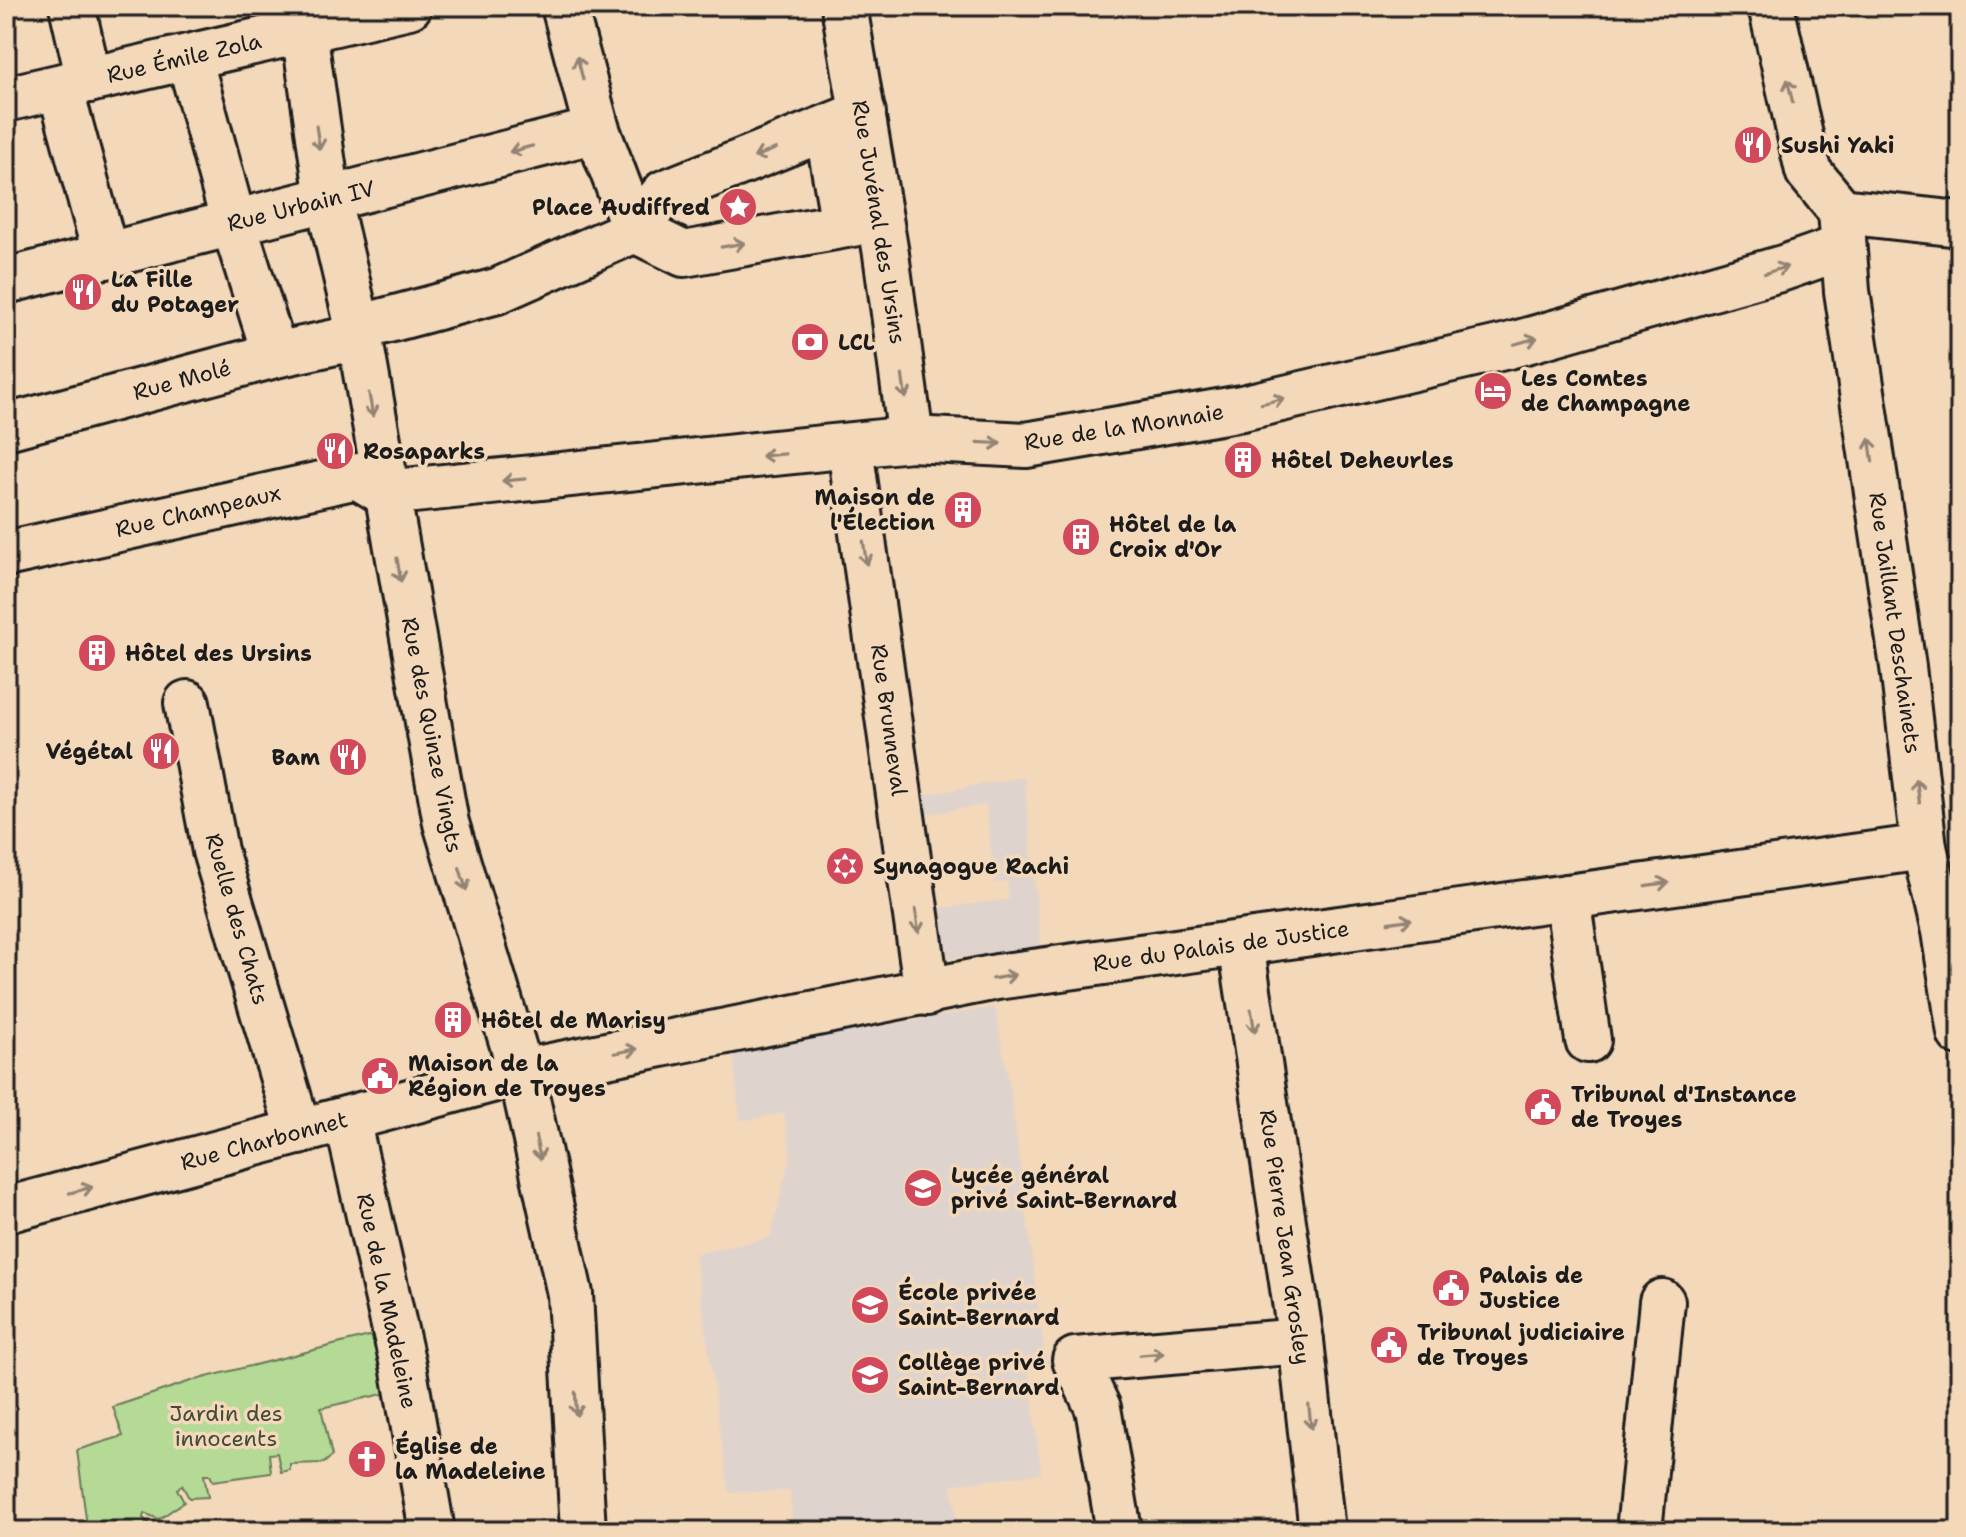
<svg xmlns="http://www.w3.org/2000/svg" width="1966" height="1537" viewBox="0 0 1966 1537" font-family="'Shantell Sans',sans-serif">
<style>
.built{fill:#dfd4cd}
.green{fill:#b4da96;stroke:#687b59;stroke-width:2}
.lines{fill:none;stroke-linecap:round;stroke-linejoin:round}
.minor-casing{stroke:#1c1c1c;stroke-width:50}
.minor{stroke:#f3d8ba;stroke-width:44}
.oneway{stroke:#928373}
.labels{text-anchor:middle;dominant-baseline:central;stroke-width:7;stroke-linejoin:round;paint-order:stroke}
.street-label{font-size:22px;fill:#1c1c1c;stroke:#f3d8ba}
.poi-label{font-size:22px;font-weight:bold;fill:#1c1c1c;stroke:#f3d8ba;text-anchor:start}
.park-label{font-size:22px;fill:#424c3a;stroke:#f3d8ba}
</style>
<rect width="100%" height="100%" fill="#f3d8ba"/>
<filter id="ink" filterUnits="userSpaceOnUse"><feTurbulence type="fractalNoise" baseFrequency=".0125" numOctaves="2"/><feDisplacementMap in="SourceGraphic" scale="16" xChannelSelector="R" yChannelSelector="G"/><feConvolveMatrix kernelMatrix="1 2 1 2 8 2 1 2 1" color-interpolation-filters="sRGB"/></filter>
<g filter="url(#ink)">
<g class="built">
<polygon points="1024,777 1041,947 939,960 932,909 1009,899 1007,882 994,883 986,805 920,815 917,796"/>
<polygon points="995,1007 1011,1094 1045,1355 1051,1364 1028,1366 1041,1473 952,1485 958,1531 793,1531 790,1491 729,1493 695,1254 770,1238 791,1153 784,1113 740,1121 733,1051"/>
</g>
<polygon class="green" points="381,1333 392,1392 321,1408 332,1456 324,1463 290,1464 290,1470 281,1472 277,1453 269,1454 271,1473 213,1481 210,1475 204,1475 208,1497 189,1498 182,1485 177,1489 184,1502 159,1519 144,1513 143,1518 159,1531 107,1531 106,1523 87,1526 77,1450 123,1436 113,1407 191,1381"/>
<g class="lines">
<g class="minor-casing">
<g id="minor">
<polyline points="72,6 89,80"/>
<polyline points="844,6 886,254 911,439"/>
<polyline points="1771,6 1808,171 1841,211"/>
<polyline points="304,30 328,200 358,328 446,823 521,1072 570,1294 583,1531"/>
<polyline points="189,57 238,239"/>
<polyline points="60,87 106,256"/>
<polyline points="6,99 409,6"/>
<polyline points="863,113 664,193 635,230 684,254 880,219"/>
<polyline points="827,128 844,225"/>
<polyline points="1841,211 1847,291 1903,667 1924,847 1944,931 1960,1033"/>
<polyline points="1841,211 1960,224"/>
<polyline points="239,241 275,355"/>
<polyline points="6,281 597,130"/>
<polyline points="358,328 497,291 635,230 597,130 564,6"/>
<polyline points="6,427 275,355 359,337"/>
<polyline points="850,448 927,993"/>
<polyline points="385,493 911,439 1026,445 1242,408 1508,346 1783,268 1843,247"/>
<polyline points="6,554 357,476 385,493"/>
<polyline points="187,703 215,851 299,1132"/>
<polyline points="1567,897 1588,1040"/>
<polyline points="1241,944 1301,1341 1322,1531"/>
<polyline points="347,1119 403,1365 432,1531"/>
<polyline points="6,1210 521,1072 997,977 1924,847"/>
<polyline points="1119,1531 1098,1408 1075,1360 1301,1341"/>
<polyline points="1639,1531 1662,1302"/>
</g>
</g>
<use href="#minor" class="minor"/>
</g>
<defs><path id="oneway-shaft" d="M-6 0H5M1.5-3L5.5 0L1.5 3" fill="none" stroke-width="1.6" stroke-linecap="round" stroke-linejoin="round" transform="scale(2)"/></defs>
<g class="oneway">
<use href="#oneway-shaft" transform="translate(580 68) rotate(-105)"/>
<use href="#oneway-shaft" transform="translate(1790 91) rotate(-103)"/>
<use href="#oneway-shaft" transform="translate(318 138) rotate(81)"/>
<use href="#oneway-shaft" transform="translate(521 149) rotate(165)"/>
<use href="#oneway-shaft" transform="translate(765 153) rotate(158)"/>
<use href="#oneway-shaft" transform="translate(733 245) rotate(-10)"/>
<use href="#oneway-shaft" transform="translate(1776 270) rotate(-17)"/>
<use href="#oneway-shaft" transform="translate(1526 341) rotate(-16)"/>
<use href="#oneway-shaft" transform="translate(904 387) rotate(82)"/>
<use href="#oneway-shaft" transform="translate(1273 401) rotate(-13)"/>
<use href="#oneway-shaft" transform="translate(371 405) rotate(80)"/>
<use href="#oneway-shaft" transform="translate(989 443) rotate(3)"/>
<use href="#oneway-shaft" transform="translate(1871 450) rotate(-98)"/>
<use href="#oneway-shaft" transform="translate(773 455) rotate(175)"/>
<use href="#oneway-shaft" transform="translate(514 480) rotate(175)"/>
<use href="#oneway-shaft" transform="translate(865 553) rotate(82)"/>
<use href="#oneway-shaft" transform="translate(399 570) rotate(80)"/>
<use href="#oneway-shaft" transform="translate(1918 791) rotate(-97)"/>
<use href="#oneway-shaft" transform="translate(463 879) rotate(73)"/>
<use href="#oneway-shaft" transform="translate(1657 884) rotate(-8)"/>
<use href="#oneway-shaft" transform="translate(917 921) rotate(82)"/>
<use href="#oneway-shaft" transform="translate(1400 921) rotate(-8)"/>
<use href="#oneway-shaft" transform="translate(1004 977) rotate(-9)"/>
<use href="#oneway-shaft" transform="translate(1253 1021) rotate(81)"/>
<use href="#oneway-shaft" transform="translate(626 1051) rotate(-11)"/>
<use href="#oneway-shaft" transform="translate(538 1148) rotate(78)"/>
<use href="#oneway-shaft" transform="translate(81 1190) rotate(-15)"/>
<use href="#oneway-shaft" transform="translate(1152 1354) rotate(-5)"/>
<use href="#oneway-shaft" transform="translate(576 1404) rotate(87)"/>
<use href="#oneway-shaft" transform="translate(1310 1417) rotate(84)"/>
</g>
</g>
<defs>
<g id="restaurant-disc" transform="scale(2)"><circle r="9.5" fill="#d1495b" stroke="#f3d8ba"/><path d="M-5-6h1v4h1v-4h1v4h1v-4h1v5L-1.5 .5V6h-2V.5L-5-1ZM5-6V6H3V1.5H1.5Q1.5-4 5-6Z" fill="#fff"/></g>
<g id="sight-disc" transform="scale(2)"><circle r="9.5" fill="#d1495b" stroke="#f3d8ba"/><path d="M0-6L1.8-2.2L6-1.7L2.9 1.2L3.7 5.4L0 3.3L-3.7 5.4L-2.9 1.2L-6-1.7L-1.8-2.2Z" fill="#fff"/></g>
<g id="bank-disc" transform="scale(2)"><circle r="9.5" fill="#d1495b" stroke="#f3d8ba"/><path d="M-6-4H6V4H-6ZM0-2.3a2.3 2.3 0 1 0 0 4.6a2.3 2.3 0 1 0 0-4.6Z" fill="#fff"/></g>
<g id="hotel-disc" transform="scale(2)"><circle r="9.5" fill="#d1495b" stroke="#f3d8ba"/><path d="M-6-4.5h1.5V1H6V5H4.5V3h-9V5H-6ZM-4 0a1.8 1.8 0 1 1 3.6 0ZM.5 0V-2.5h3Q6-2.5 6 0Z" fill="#fff"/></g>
<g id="building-disc" transform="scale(2)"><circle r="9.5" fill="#d1495b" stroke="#f3d8ba"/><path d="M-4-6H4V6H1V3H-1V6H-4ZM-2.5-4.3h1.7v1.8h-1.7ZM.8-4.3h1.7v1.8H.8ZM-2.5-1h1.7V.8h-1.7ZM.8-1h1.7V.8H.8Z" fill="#fff"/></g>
<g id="synagogue-disc" transform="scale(2)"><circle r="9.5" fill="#d1495b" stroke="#f3d8ba"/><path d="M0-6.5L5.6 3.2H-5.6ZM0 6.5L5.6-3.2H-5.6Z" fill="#fff"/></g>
<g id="civic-disc" transform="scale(2)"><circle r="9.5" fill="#d1495b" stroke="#f3d8ba"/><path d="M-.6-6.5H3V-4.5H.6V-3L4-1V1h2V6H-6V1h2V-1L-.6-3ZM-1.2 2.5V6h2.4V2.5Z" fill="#fff"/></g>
<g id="school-disc" transform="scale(2)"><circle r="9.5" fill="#d1495b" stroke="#f3d8ba"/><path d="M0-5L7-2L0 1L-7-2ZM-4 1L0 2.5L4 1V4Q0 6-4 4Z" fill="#fff"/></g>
<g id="church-disc" transform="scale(2)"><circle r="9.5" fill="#d1495b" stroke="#f3d8ba"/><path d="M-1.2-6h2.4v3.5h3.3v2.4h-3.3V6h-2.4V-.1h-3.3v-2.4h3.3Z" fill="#fff"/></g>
</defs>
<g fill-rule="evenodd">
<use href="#restaurant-disc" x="1753" y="145"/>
<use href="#sight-disc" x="738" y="207"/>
<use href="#restaurant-disc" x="83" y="292"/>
<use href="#bank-disc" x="810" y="342"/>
<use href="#hotel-disc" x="1493" y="391"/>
<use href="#restaurant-disc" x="335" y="451"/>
<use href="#building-disc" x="1243" y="460"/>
<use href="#building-disc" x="963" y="510"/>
<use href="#building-disc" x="1081" y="537"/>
<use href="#building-disc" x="97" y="653"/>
<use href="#restaurant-disc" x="161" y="751"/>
<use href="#restaurant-disc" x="348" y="757"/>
<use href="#synagogue-disc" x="845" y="866"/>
<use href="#building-disc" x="453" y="1020"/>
<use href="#civic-disc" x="380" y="1076"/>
<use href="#civic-disc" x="1543" y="1107"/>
<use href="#school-disc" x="923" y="1188"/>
<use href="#civic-disc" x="1451" y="1288"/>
<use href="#school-disc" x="870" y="1305"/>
<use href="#civic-disc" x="1389" y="1345"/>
<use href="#school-disc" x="870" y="1375"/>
<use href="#church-disc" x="367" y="1459"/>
</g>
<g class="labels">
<g class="street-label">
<text transform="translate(184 58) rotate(-13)">Rue Émile Zola</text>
<text transform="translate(301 206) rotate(-14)">Rue Urbain IV</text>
<text transform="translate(879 222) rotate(81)">Rue Juvénal des Ursins</text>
<text transform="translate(182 380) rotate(-15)">Rue Molé</text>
<text transform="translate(1124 427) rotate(-9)">Rue de la Monnaie</text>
<text transform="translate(198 511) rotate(-13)">Rue Champeaux</text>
<text transform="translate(1895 623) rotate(82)">Rue Jaillant Deschainets</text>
<text transform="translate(889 720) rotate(82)">Rue Brunneval</text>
<text transform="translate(432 735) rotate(79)">Rue des Quinze Vingts</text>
<text transform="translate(237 919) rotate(74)">Ruelle des Chats</text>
<text transform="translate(1221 946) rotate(-8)">Rue du Palais de Justice</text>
<text transform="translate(264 1141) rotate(-15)">Rue Charbonnet</text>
<text transform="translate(1285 1237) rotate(82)">Rue Pierre Jean Grosley</text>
<text transform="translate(387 1301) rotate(78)">Rue de la Madeleine</text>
</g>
<g class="poi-label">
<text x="1781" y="145">Sushi Yaki</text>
<text x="710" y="207" text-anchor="end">Place Audiffred</text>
<text x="111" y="279">La Fille<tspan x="111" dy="25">du Potager</tspan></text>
<text x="838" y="342">LCL</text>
<text x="1521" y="378">Les Comtes<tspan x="1521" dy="25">de Champagne</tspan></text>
<text x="363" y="451">Rosaparks</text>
<text x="1271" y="460">Hôtel Deheurles</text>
<text x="935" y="497" text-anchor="end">Maison de<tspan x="935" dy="25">l'Élection</tspan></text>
<text x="1109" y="524">Hôtel de la<tspan x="1109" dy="25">Croix d'Or</tspan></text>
<text x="125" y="653">Hôtel des Ursins</text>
<text x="133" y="751" text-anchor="end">Végétal</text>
<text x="320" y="757" text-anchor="end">Bam</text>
<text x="873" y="866">Synagogue Rachi</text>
<text x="481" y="1020">Hôtel de Marisy</text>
<text x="408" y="1063">Maison de la<tspan x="408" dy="25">Région de Troyes</tspan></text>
<text x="1571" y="1094">Tribunal d'Instance<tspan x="1571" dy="25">de Troyes</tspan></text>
<text x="951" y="1175">Lycée général<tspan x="951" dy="25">privé Saint-Bernard</tspan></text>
<text x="1479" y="1275">Palais de<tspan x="1479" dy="25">Justice</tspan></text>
<text x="898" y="1292">École privée<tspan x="898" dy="25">Saint-Bernard</tspan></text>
<text x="1417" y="1332">Tribunal judiciaire<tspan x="1417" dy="25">de Troyes</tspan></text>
<text x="898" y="1362">Collège privé<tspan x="898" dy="25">Saint-Bernard</tspan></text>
<text x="395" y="1446">Église de<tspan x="395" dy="25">la Madeleine</tspan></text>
</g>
<g class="park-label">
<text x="226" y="1413">Jardin des<tspan x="226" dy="25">innocents</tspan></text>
</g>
</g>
<rect width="1966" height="1537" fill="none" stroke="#f3d8ba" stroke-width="32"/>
<rect x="16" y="16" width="1934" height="1505" fill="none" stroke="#1c1c1c" stroke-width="3" filter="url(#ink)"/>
</svg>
